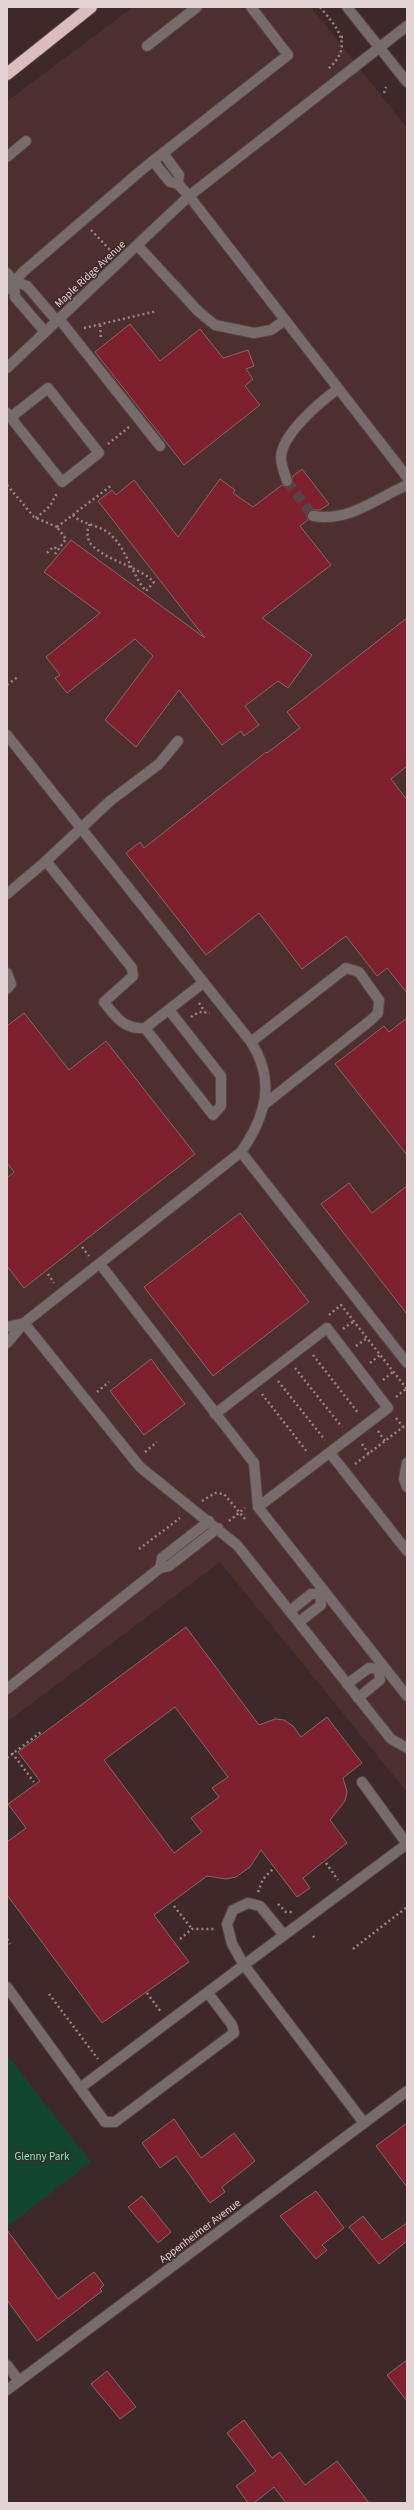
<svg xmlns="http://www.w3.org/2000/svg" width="414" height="2510" viewBox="0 0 414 2510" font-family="'Source Sans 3',sans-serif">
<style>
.built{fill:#4d2f30}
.green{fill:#134630}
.building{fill:#7f202f;stroke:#836869;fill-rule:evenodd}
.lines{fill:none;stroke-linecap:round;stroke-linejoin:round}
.minor-tunnel{stroke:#584243;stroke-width:10;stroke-dasharray:10 5;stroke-linecap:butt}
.minor-casing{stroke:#594445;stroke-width:12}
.highway-casing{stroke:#594445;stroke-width:14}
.path{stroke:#978485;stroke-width:2.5;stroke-dasharray:2 3;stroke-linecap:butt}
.minor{stroke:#776b6b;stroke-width:10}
.highway{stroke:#dcbdbe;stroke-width:12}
.labels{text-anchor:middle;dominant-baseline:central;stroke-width:3;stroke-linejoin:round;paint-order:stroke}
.street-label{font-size:11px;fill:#e4d4d5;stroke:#3f2829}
.park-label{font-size:11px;fill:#69fcb9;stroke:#3f2829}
</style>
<rect width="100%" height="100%" fill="#3f2829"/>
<polygon class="built" points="133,7 311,7 407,128 407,1792 220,1562 7,1722 7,101"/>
<polygon class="green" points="7,2055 91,2162 7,2227"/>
<g class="building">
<polygon points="130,324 160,361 200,329 223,358 248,350 254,366 246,369 253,379 245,386 260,405 184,465 95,352"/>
<polygon points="302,469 329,504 320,510 310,510 307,515 308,520 300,526 331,565 262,618 312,655 288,688 278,681 245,706 259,725 244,736 241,731 222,745 179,690 136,747 105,720 153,656 135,639 67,693 55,678 60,675 46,657 100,613 44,572 71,540 205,638 98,501 112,490 116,495 134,480 178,537 220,479 235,490 233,493 253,507 282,485 286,487 292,485 292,477"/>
<polygon points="407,618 407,766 391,779 407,800 407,993 387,968 377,976 346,936 302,969 259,913 206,955 126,853 140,842 144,848 266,752 267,753 300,728 287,712"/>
<polygon points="24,1013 69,1070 106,1041 195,1154 24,1288 7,1266 7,1178 14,1172 7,1163 7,1026"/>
<polygon points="407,1018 407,1155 335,1064 384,1026 389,1032"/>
<polygon points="349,1183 372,1213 407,1186 407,1314 321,1204"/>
<polygon points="240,1213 309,1302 213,1376 144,1287"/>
<polygon points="151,1359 185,1404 144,1435 110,1391"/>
<path d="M186,1627L259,1725L275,1719L284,1720L293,1726L301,1737L327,1717L362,1763L343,1778L347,1792L345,1801L330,1820L347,1843L303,1878L310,1888L297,1897L261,1850L250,1867L236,1877L226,1879L207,1876L154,1915L189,1962L102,2023L7,1895V1842L26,1828L8,1804L40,1781L18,1752ZM175,1707L228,1777L212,1788L219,1797L191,1818L202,1832L174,1853L104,1760Z"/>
<polygon points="174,2119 201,2158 234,2133 255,2161 222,2187 225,2192 210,2203 176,2156 160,2168 142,2143"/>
<polygon points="407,2123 407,2187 376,2146"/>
<polygon points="316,2191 344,2228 322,2245 327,2250 316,2259 280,2216"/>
<polygon points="142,2196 171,2232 158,2243 128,2207"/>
<polygon points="363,2216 382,2240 407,2223 407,2241 379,2264 349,2227"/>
<polygon points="7,2230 58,2299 94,2272 104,2285 100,2289 102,2291 37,2341 7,2300"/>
<polygon points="407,2360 407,2401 387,2375"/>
<polygon points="107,2371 136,2407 120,2419 91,2384"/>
<polygon points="244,2420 272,2458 280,2452 305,2485 337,2461 369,2503 286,2503 274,2487 254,2503 248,2503 236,2486 256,2471 227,2433"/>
</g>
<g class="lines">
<polyline class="minor-tunnel" points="287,481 313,516"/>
<g class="minor-casing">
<g id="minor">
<polyline points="347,7 407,82"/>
<polyline points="147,46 197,7"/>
<polyline points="163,153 179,175 178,184"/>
<polyline points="7,157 26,141"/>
<polyline points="153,161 170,182 178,184 189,196 407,477"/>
<polyline points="138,246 198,311 215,325 254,333 271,330 285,320"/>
<polyline points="7,273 14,281 27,286 57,321"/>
<polyline points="14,281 15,297 45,332"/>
<polyline points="7,289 24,271 144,168 288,55 251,7"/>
<polyline points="60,320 160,446"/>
<polyline points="7,368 189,196 407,26"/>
<polyline points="7,413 62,482 99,453 48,388 11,417"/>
<path d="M287,481C284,473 281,465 281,457C282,434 321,401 338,389"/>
<path d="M313,516C350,522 375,499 407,485"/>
<path d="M7,735L251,1042C276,1081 266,1116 241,1152L24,1323L7,1343"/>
<polyline points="46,861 110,801 159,764 178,741"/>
<path d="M7,894L46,861L132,968L133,976L104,1002C115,1016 124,1030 145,1028L203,983"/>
<polyline points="7,973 11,984 7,989"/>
<polyline points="145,1028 213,1115 221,1106 221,1076 169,1010"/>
<polyline points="251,1042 346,968 359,972 379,1000 378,1013 371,1020 266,1103"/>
<polyline points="241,1152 407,1363"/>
<polyline points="100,1264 254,1463 258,1507 407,1696"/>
<polyline points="24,1323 140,1467 237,1545 391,1739 407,1748"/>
<polyline points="7,1327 24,1323"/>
<polyline points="215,1414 327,1328 388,1408 258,1507"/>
<polyline points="330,1453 407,1551"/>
<polyline points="407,1463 404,1479 407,1487"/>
<polyline points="160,1568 162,1558 209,1521"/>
<polyline points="290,1611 311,1594 320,1594 324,1591"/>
<polyline points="299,1622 321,1605 320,1594"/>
<polyline points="347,1684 369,1668 379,1669"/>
<polyline points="7,1689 160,1568 169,1566 218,1528"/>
<polyline points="358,1698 380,1680 379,1669"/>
<polyline points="362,1782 407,1844"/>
<polyline points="284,1935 260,1906 248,1903 233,1910 227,1924 232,1944 244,1965 407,1844"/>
<polyline points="7,1987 80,2088 244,1965 364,2123"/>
<polyline points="80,2088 105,2122 115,2122 234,2033 232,2025 208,1993"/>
<polyline points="7,2365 19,2381"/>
<polyline points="7,2390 407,2091"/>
</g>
</g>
<g class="highway-casing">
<polyline id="highway" points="7,74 91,7"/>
</g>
<g class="path">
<path d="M320,7C337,28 355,45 328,69"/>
<polyline points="341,37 346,37"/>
<polyline points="384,93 386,87"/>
<polyline points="91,230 111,251"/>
<polyline points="100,325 101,340"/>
<polyline points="84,328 157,311"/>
<polyline points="108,444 129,427"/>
<polyline points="7,485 34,517 57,527"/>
<path d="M73,515C80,524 101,525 111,535C127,550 132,575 146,591L154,582C135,564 106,562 89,542L87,532L90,523"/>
<polyline points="36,518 50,506 57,493"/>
<polyline points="57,527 112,485"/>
<polyline points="47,553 53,547 59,549"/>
<polyline points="55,554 66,539 57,527"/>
<polyline points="7,685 19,676"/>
<polyline points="199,1003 205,1012"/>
<polyline points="191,1017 199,1012 210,1013"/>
<polyline points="82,1247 89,1256"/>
<polyline points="48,1274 54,1283"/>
<polyline points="329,1315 341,1305 407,1389"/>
<polyline points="343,1329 354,1321"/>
<polyline points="356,1346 367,1338"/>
<polyline points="313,1355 359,1414"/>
<polyline points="370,1363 380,1355"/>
<polyline points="295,1368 342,1427"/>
<polyline points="383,1380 393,1372"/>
<polyline points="278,1381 325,1440"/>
<polyline points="97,1392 109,1382"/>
<polyline points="262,1394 308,1453"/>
<polyline points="396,1397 407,1388"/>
<polyline points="396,1418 403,1427"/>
<polyline points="378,1431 385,1441"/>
<polyline points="362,1444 369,1454"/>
<polyline points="145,1452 157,1442"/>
<polyline points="355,1464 407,1424"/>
<polyline points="202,1501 215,1493 224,1494 245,1519"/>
<polyline points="229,1521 245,1508"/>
<polyline points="139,1549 180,1518"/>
<polyline points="12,1753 34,1782"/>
<polyline points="7,1758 41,1732"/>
<polyline points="326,1863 338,1880"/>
<polyline points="258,1892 263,1879 273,1869"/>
<polyline points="278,1904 286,1912 292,1912"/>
<polyline points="174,1906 192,1929"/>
<polyline points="313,1936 316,1940"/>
<polyline points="7,1939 10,1944"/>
<polyline points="180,1939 192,1929 214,1929"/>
<polyline points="353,1949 407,1907"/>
<polyline points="147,1993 161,2012"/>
<polyline points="49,1994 98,2059"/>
</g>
<use href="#minor" class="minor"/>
<use href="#highway" class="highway"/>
</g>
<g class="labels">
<g class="street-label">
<text transform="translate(90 274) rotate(-43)">Maple Ridge Avenue</text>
<text transform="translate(200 2231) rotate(-37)">Appenheimer Avenue</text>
</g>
<g class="park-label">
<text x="42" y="2156">Glenny Park</text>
</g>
</g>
<rect width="414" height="2510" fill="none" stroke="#e4d4d5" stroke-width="16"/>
</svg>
